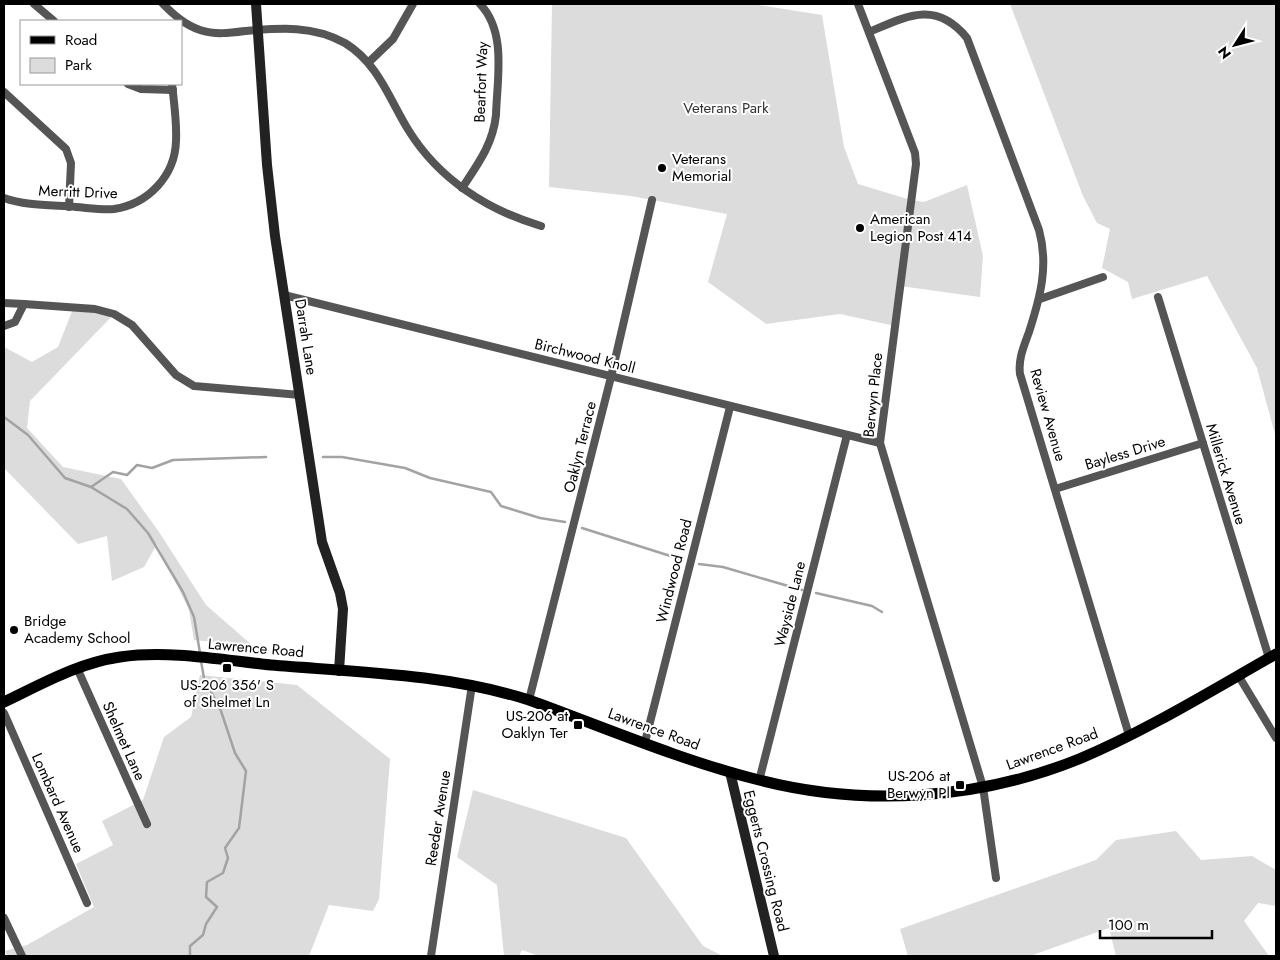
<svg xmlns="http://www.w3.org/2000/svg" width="1280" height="960" viewBox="0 0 1280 960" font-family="Jost,sans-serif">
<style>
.green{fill:#dcdcdc}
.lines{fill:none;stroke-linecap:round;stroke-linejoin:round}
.stream{stroke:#a3a3a3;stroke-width:2.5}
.street{stroke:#555;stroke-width:8}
.secondary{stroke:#222;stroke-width:10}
.primary{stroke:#000;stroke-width:11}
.poi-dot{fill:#000;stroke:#fff;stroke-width:2}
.labels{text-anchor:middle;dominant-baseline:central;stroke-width:4;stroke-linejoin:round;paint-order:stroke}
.street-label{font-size:15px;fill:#000;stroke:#fff}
.park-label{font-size:15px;fill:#333;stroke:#fff}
.poi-label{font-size:15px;fill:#000;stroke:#fff;text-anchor:start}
</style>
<rect width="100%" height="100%" fill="#fff"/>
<g class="green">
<polygon points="552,4 752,4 822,15 844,147 858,184 911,200 924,202 967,185 983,256 980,297 900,286 895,326 840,314 766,324 708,282 727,214 631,196 549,187"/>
<polygon points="1010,4 1276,4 1276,438 1257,368 1207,276 1132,299 1128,282 1102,268 1110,229 1097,223 1083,196"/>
<polygon points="73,309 116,312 30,401 27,428 63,467 121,479 159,532 206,605 253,646 194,640 189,610 157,544 144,567 112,581 107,536 78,544 4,468 4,347 32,362 58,347"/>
<polygon points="200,675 297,685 390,759 379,899 373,911 329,905 309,956 7,956 5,951 27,945 94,907 76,864 113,845 102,821 143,800 164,737 191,717"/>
<polygon points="473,790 626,838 703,946 723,956 539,956 522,950 519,956 504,956 497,885 457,857"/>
<polygon points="1176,831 1201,860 1252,856 1276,870 1276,906 1258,903 1244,921 1269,956 1116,956 1109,928 1030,956 908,956 900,929 1096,860 1116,840"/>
</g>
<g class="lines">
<g class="stream">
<polyline points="4,417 28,435 65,478 91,487 127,509 148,533 183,592 194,617 200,653"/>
<polyline points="323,457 342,457 405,468 430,478 491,492 501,506 540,518 565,522"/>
<polyline points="91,487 113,472 127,475 137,465 152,468 173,460 266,457"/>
<polyline points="582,528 683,560"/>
<polyline points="699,564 723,567 802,590"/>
<polyline points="816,593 872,606 882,612"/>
<polyline points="190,956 190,946 203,935 206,924 217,907 206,897 207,882 223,873 228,858 225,848 239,828 246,771 235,753 221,711 204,678 201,661"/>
</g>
<g class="street">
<polyline points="34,4 54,21"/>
<path d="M163,4C174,15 185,25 200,30C215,35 230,33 245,31C280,28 313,25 345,43C379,64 389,99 409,131C439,179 487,210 541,226"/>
<polyline points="858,4 915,153 916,164 880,443 983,787 996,878"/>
<path d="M869,32C907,16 936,0 967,38L1039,230C1049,266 1040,298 1029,332C1024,346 1018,359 1020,374L1129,735"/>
<polyline points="369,62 393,39 413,4"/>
<polyline points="128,84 141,89 173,90"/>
<polyline points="4,92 66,149 71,163 69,207"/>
<path d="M462,188C478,164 493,144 496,115C497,79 507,32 480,4"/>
<path d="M4,198C26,206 52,205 76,207C89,208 102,210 114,209C148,204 175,176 176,141C177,122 174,103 172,84"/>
<polyline points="284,295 880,443"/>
<polyline points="1158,297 1269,658"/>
<polyline points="1040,299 1103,277"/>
<polyline points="4,303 24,304 15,322 4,326"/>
<polyline points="24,304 95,309 114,314 132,325 176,375 194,386 300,395"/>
<polyline points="1055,489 1203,443"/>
<polyline points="77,668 147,824"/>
<polyline points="1238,675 1276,738"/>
<polyline points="529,700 611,377 652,200"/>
<polyline points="4,713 87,903"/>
<polyline points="645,742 730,407"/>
<polyline points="759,781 847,435"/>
<polyline points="4,918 22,956"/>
<polyline points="431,956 472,685"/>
</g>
<g class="secondary">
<polyline points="256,4 267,165 275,236 322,542 340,593 343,609 339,671"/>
<polyline points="730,772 774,956"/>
</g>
<path class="primary" d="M4,702C42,684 78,663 120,657C169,650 222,660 271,665C357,672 447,674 529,700C603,727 683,761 759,780C864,807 978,800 1079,759C1146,731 1214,689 1276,654"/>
</g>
<g class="poi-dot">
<circle cx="662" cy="168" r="5"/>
<circle cx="860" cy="228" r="5"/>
<circle cx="14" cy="630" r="5"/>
<rect x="222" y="663" width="10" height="10" rx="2.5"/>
<rect x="573" y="720" width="10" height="10" rx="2.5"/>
<rect x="955" y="780" width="10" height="10" rx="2.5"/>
</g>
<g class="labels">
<g class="street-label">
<text transform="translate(481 82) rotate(-88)">Bearfort Way</text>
<text transform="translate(78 192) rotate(2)">Merritt Drive</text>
<text transform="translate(306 337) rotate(81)">Darrah Lane</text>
<text transform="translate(585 356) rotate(14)">Birchwood Knoll</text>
<text transform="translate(873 395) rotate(-84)">Berwyn Place</text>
<text transform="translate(1048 415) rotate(74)">Review Avenue</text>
<text transform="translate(580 447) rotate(-76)">Oaklyn Terrace</text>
<text transform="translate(1125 453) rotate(-17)">Bayless Drive</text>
<text transform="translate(1226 474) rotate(73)">Millerick Avenue</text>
<text transform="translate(674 571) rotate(-76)">Windwood Road</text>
<text transform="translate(790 604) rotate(-76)">Wayside Lane</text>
<text transform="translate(256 648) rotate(5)">Lawrence Road</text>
<text transform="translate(654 729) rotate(20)">Lawrence Road</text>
<text transform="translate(124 741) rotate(66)">Shelmet Lane</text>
<text transform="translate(1052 749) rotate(-20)">Lawrence Road</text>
<text transform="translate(58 803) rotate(66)">Lombard Avenue</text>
<text transform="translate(438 818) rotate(-81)">Reeder Avenue</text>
<text transform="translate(766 861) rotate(76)">Eggerts Crossing Road</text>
</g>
<g class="park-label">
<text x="726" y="108">Veterans Park</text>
</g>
<g class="poi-label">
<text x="672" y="159">Veterans<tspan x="672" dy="17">Memorial</tspan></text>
<text x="870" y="219">American<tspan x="870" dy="17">Legion Post 414</tspan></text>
<text x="24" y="621">Bridge<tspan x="24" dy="17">Academy School</tspan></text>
<text x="227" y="685" text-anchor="middle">US-206 356' S<tspan x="227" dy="17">of Shelmet Ln</tspan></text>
<text x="568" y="716" text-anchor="end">US-206 at<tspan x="568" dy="17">Oaklyn Ter</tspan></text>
<text x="950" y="776" text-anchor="end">US-206 at<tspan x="950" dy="17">Berwyn Pl</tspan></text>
</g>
</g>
<rect width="1280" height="960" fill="none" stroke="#000000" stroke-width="10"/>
<rect x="20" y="20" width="162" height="65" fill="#ffffff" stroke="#999999"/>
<rect x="30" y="36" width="25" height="8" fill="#000000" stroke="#999999"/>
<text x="65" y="45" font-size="15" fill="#000000">Road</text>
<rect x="30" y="58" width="25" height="15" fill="#dcdcdc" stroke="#999999"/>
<text x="65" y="70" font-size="15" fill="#000000">Park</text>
<g transform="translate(1235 45) rotate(234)" stroke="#ffffff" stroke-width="4" paint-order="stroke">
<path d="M0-4L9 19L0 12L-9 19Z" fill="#000000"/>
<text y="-8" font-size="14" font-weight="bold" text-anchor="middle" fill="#000000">N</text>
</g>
<path d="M1100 930v8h112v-8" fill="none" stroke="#000000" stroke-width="2.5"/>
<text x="1108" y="930" font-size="15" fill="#000000" stroke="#ffffff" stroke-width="4" paint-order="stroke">100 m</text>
</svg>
